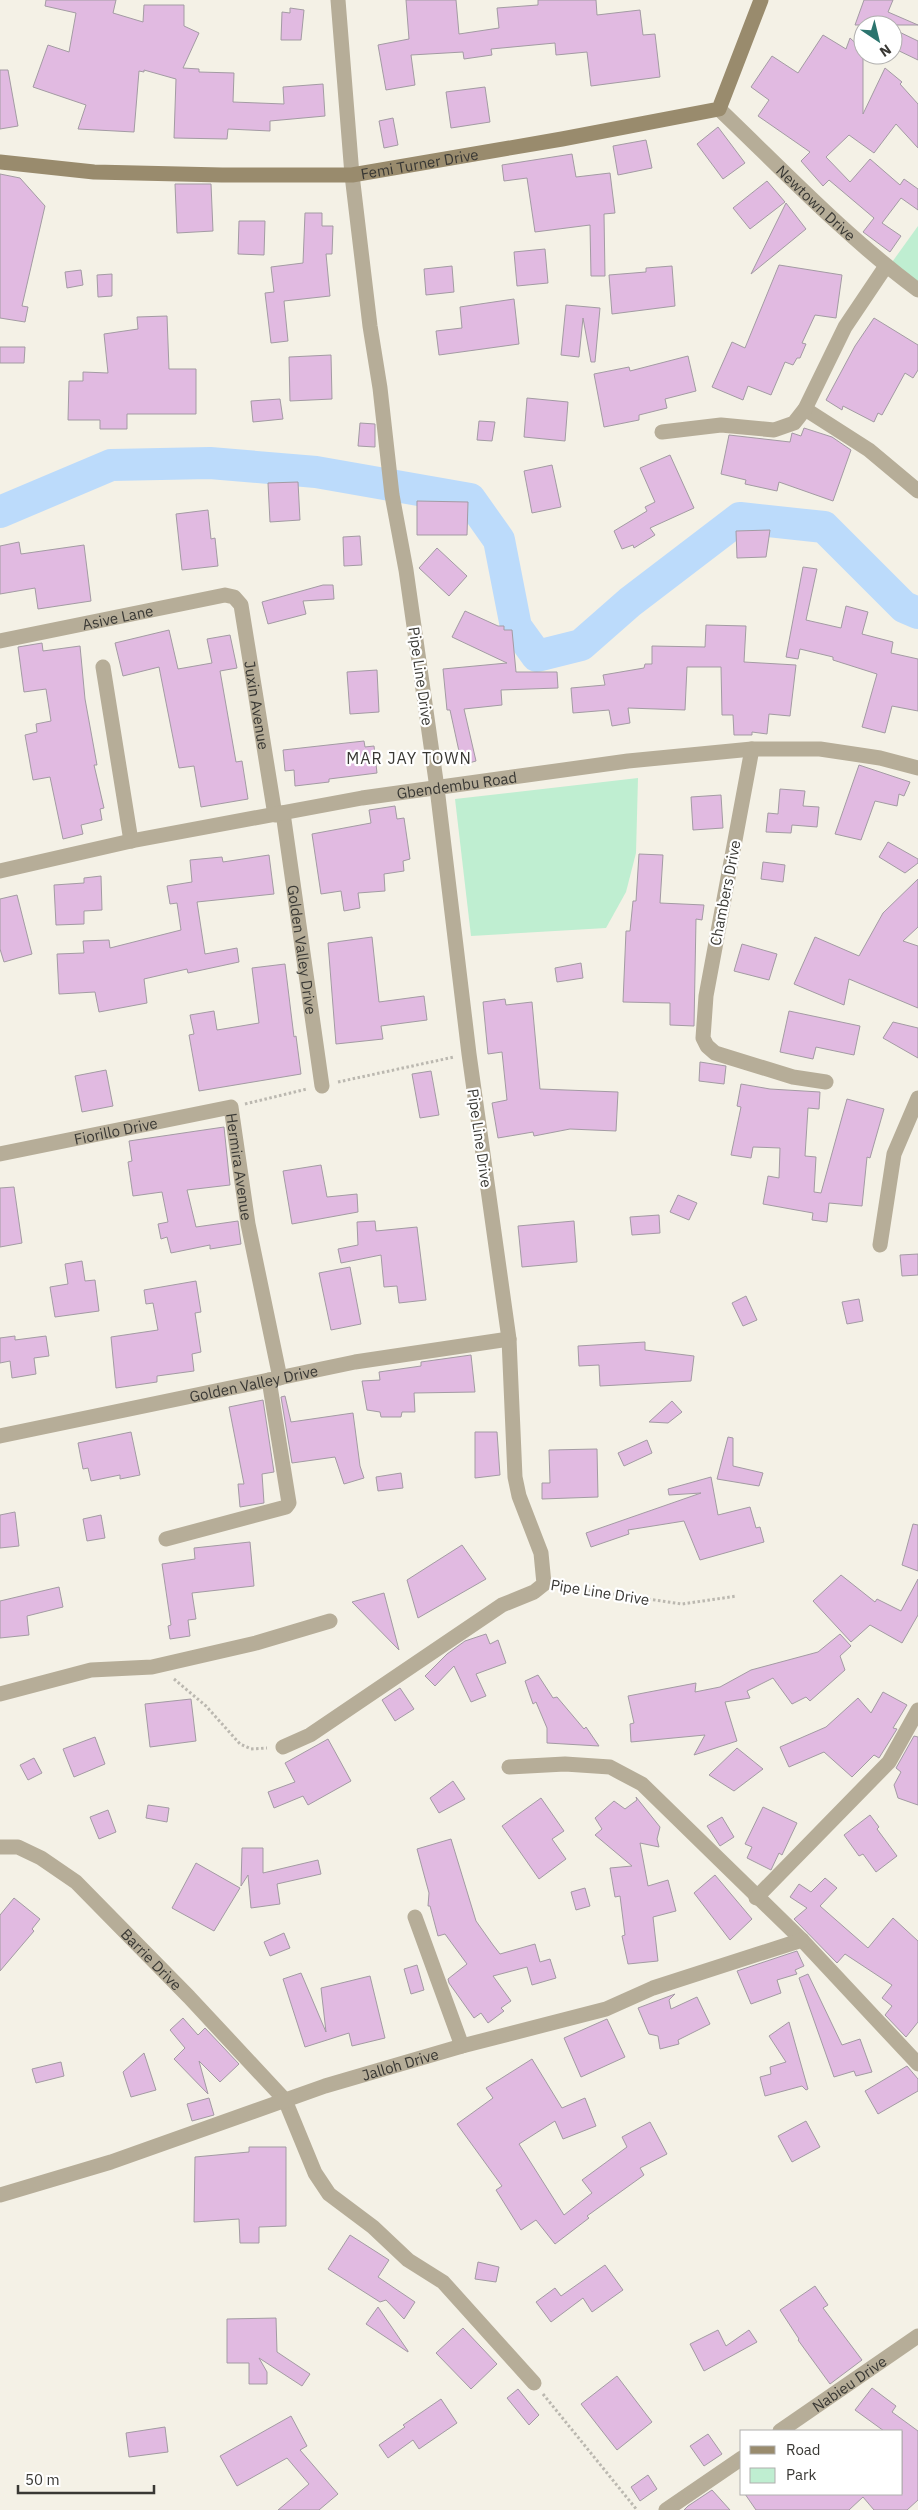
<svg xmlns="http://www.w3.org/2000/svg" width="918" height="2510" viewBox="0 0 918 2510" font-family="'IBM Plex Sans',sans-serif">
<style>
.green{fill:#bfeed1}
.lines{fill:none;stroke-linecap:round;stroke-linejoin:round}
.river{stroke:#bcdbfb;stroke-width:32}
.building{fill:#e1bae1;stroke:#a39ba3}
.path{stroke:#bbb8b0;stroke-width:3;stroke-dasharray:2.5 2.5;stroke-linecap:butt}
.street{stroke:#b6ad98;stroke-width:15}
.secondary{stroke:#998b6d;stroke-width:15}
.labels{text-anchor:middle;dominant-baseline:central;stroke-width:4.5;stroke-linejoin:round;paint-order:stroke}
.street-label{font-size:15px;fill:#393834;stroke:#fff}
.neighbourhood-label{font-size:16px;letter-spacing:1px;fill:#393834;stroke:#fff}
</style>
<rect width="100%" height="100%" fill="#f4f1e6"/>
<g class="green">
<polygon points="918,226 918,286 890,265"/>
<polygon points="638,778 636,853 626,892 606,928 471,936 455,799"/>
</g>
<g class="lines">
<polyline class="river" points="0,512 111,465 210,463 316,472 470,499 499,540 516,627 537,656 581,645 630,602 740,518 824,527 904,607 918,613"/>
</g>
<g class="building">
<polygon points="46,0 116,0 113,13 143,22 144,5 184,5 184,26 199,33 183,68 199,69 199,72 234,73 233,102 284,104 283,87 323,84 325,116 270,121 270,131 228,129 227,139 174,138 176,79 144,70 144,72 139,71 134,132 78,129 86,105 33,87 48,45 69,52 76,13 45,6"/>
<polygon points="406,0 456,0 459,34 499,28 497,8 538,5 538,0 596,0 597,15 640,10 643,35 655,34 660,77 591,86 587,52 556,55 555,43 491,49 492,55 464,59 463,52 411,55 415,85 386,90 378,45 409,39"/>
<polygon points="864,0 893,0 888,12 918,25 855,25"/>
<polygon points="290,8 304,10 301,40 281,40 282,12 290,13"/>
<polygon points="893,29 918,41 918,60 893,48"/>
<polygon points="823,35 846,49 850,38 863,50 863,114 885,68 902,82 900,84 918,104 918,148 896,124 874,153 849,135 826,157 850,182 870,159 900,185 904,179 918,189 918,210 901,198 882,223 901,236 890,252 863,232 874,218 829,180 823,186 801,161 810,152 758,116 769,100 751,87 772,56 798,73"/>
<polygon points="0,70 8,70 18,126 0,129"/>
<polygon points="485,87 490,122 451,128 446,92"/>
<polygon points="393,118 398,145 384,148 379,121"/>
<polygon points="718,127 745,163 723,179 697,144"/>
<polygon points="646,140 652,168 618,175 613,146"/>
<polygon points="572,154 576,177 610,173 615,213 604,214 605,276 591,276 590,225 535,232 527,178 504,181 502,165"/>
<polygon points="0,174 20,178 45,206 22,306 28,307 25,322 0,318"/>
<polygon points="767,181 785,202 750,229 733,208"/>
<polygon points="175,184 211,184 213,231 177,233"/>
<polygon points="786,203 806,229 751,274"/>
<polygon points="305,213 322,213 322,226 333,226 332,254 326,254 330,296 284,301 288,341 271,343 265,293 274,292 271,267 303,263"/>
<polygon points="239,221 265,221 264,255 238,254"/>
<polygon points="545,249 548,283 517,286 514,252"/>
<polygon points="779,265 842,275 836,318 815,315 802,343 806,344 800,358 797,358 793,365 785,362 771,395 748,386 743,400 712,387 732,342 745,348"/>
<polygon points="452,266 454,292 426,295 424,269"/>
<polygon points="672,266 675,306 612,314 609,275 646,272 646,268"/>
<polygon points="81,270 83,285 67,288 65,272"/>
<polygon points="112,274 112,296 98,297 97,275"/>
<polygon points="514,299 519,344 439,355 436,331 462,328 460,307"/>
<polygon points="566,305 600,308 595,362 591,362 583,318 579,357 561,355"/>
<polygon points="167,316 169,369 196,369 196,414 127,414 127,429 100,429 100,420 68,420 69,381 83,381 83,372 108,373 104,334 138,329 137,317"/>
<polygon points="874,318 918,345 918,370 913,378 905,373 882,415 878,413 874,422 843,406 842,410 826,400 855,346"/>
<polygon points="0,347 25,347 24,363 0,363"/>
<polygon points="331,355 332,399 290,401 289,357"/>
<polygon points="688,356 696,391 665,399 667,408 639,415 639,420 604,427 594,374 629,367 630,371"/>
<polygon points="527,398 568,402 565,441 524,437"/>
<polygon points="280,399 283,419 253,422 251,401"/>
<polygon points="479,421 495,422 492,441 477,440"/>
<polygon points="360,423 375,424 375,447 358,446"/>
<polygon points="804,428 832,437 851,450 833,501 779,482 777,491 745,484 746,480 721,474 729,435 790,442 792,433 801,436"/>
<polygon points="670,455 694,508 650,528 655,535 634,548 633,545 622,549 614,531 647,511 645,507 655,502 640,468"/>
<polygon points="552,465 561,507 532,513 524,471"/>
<polygon points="298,482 300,520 270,522 268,483"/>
<polygon points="417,501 468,502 467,535 417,535"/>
<polygon points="208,510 211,539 215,538 218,566 182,570 176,514"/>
<polygon points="770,530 766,557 737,558 736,531"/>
<polygon points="360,536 362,565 344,566 343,537"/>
<polygon points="19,542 21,554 84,545 91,601 38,609 35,588 0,594 0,546"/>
<polygon points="437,548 467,576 449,596 419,568"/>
<polygon points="803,567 817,569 806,620 841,628 846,606 868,612 862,634 893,642 891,653 918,659 918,711 892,706 885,733 862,727 877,674 833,660 833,657 800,649 798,659 786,657"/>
<polygon points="323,585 333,585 334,599 303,601 306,614 268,624 262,602"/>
<polygon points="465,611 498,626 504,626 504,630 512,630 516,672 557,672 558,688 501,690 502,705 464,709 476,761 462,765 450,710 447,710 443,669 507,663 452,637"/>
<polygon points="706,625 746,626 744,662 796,665 790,716 769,714 767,734 752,732 752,735 734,735 733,715 722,715 721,667 687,667 685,710 628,708 630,723 612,726 609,710 573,713 571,688 605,685 603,675 644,668 645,664 652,664 652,646 705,647"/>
<polygon points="169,630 178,669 212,663 207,639 230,635 237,668 220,671 236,762 242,761 248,799 201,807 194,766 179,768 159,667 123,676 115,643"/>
<polygon points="42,643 43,651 80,646 85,699 97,765 94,765 104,808 100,809 102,820 81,825 83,834 63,839 50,777 33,780 25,735 37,732 36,724 51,721 46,689 24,692 18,647"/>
<polygon points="377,670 379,712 350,714 347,672"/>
<polygon points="364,741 365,747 374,746 377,773 329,779 329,782 295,786 294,770 285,771 283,750"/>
<polygon points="859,765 910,782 904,796 899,794 897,806 875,801 861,840 835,834"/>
<polygon points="780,789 805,791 803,806 819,807 817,827 792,825 791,833 766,832 768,813 778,814"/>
<polygon points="721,795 723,828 693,830 691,797"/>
<polygon points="395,806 397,819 404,818 410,859 403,861 404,871 384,874 385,891 358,893 360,908 344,911 341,891 321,894 312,834 371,823 369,810"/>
<polygon points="888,842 918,859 918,863 905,873 879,857"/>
<polygon points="639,854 663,855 660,903 704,905 702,920 696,919 694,1026 670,1025 670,1003 623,1002 626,931 630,931 633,901 636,901"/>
<polygon points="269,855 274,894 197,902 205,954 237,948 239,962 188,973 187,969 144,979 147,1003 99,1012 95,992 59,994 57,954 84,953 83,941 109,940 110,948 181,930 177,903 170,904 167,886 192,882 190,860 222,857 223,862"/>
<polygon points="763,862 785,865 783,882 761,879"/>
<polygon points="101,876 102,910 84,911 84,924 56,925 54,885 84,883 84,878"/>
<polygon points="918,879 918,927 903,941 918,946 918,1008 849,979 844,1005 794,984 815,937 859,956 883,913"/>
<polygon points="17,895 32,954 4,962 0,949 0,899"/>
<polygon points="372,937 379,1002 424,996 427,1020 381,1026 383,1039 336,1044 328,943"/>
<polygon points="742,944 777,954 769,980 734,971"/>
<polygon points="581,963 583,978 557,982 555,968"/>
<polygon points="285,964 294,1037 296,1036 301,1074 199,1091 189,1035 194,1034 190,1015 214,1011 217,1030 259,1023 252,968"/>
<polygon points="505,999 506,1005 532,1002 540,1089 618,1092 616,1131 570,1129 534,1136 533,1132 498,1138 492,1103 507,1100 502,1052 488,1054 483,1002"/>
<polygon points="789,1011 860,1026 854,1055 816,1047 813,1059 780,1052"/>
<polygon points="893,1022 918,1028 918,1058 883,1038"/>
<polygon points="700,1062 726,1066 724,1084 699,1081"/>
<polygon points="106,1070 113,1106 82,1112 75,1076"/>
<polygon points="431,1071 439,1115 420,1118 412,1074"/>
<polygon points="741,1084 770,1089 820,1092 819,1109 808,1108 805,1156 816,1157 814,1192 821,1193 847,1099 884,1109 870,1158 867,1157 862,1206 829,1203 827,1222 812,1220 813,1213 763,1204 768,1176 779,1178 780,1148 753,1147 751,1158 731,1155 741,1107 737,1106"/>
<polygon points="224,1127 230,1185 187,1190 196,1227 238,1221 241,1244 210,1249 210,1245 171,1253 167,1237 161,1239 158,1224 168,1222 162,1192 133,1196 128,1162 132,1161 129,1141"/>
<polygon points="321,1165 327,1197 357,1194 358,1212 292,1224 283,1171"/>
<polygon points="14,1187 22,1243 0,1247 0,1188"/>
<polygon points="678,1195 697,1203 689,1220 670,1212"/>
<polygon points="659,1215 660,1233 632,1235 630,1217"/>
<polygon points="375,1221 376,1231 417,1227 426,1300 399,1303 397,1286 384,1287 381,1255 341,1263 338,1249 358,1245 357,1222"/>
<polygon points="574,1221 577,1262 522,1267 518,1226"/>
<polygon points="918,1254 918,1275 902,1276 900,1255"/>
<polygon points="82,1261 85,1281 95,1280 99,1311 55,1317 50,1287 68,1284 65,1264"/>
<polygon points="350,1267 361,1324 331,1330 319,1273"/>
<polygon points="196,1281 201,1312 195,1313 201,1352 192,1354 194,1371 157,1376 157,1382 116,1388 111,1337 158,1330 153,1303 146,1304 144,1290"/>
<polygon points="746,1296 757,1320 743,1326 732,1303"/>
<polygon points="859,1299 863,1321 847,1324 842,1302"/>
<polygon points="15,1336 15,1340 46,1336 49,1356 34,1358 36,1374 12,1378 10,1361 0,1363 0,1338"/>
<polygon points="645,1342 645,1350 694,1356 691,1381 600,1386 599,1365 579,1366 578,1346"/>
<polygon points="471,1355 475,1392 414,1393 415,1412 402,1412 401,1417 381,1417 380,1412 367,1410 362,1381 380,1380 379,1372 421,1366 421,1362"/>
<polygon points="285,1396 291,1422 353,1413 360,1466 364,1478 344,1484 335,1457 292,1463 281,1397"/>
<polygon points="263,1400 274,1472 262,1474 264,1503 240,1507 238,1484 244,1484 229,1407"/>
<polygon points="672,1401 682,1412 668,1423 649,1422"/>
<polygon points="131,1432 140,1475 120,1479 120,1475 91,1481 88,1468 83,1469 78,1443"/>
<polygon points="475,1432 497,1432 500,1475 475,1478"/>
<polygon points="728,1437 733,1438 733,1466 763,1473 759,1486 717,1479"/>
<polygon points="647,1440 652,1453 624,1466 618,1453"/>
<polygon points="597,1449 598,1497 542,1499 542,1483 550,1483 549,1450"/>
<polygon points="401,1473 403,1488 378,1491 376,1477"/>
<polygon points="711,1477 718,1515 750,1507 756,1528 760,1527 764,1542 700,1560 684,1521 628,1530 629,1534 591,1547 586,1533 701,1493 669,1495 668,1489"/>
<polygon points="15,1512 19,1546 0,1548 0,1515"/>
<polygon points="101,1515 105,1538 87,1541 83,1519"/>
<polygon points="913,1524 918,1525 918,1571 902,1565"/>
<polygon points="250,1542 254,1586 192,1593 196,1619 188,1620 190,1636 170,1639 168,1626 171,1625 162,1564 195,1559 194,1548"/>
<polygon points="462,1545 486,1579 418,1618 407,1580"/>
<polygon points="841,1575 875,1602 877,1599 901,1611 918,1579 918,1615 902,1643 870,1625 851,1642 813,1601"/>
<polygon points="59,1587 63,1607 27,1616 29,1635 0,1638 0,1601"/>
<polygon points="384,1593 399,1650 352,1602"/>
<polygon points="486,1634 490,1644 498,1640 506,1663 476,1674 486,1696 471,1702 454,1666 435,1686 425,1676 447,1654 465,1641"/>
<polygon points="840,1634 851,1646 840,1656 845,1670 810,1701 806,1697 792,1704 773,1678 747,1691 750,1698 725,1702 737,1741 694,1755 705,1735 631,1742 630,1724 634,1723 628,1696 696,1683 695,1692 720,1687 751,1670 818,1652"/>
<polygon points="538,1675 553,1698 557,1697 584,1729 586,1727 599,1746 547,1743 547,1728 536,1702 533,1704 525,1681"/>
<polygon points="400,1688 414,1709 395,1721 382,1700"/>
<polygon points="883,1692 907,1705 893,1728 897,1729 879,1758 874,1755 852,1777 824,1752 789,1767 780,1747 826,1727 858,1698 871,1713"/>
<polygon points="191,1699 196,1741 150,1747 145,1704"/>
<polygon points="914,1736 918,1737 918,1805 898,1798 894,1785 901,1772 896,1768"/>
<polygon points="95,1737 105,1764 74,1777 63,1749"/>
<polygon points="328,1739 351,1781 308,1805 303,1796 274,1808 268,1792 295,1782 285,1763"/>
<polygon points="737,1748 763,1769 734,1791 709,1775"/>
<polygon points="34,1758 42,1773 28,1780 20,1765"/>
<polygon points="453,1781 465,1799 439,1813 430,1798"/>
<polygon points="636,1797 660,1827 657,1839 659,1847 640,1843 648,1886 668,1880 676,1911 653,1917 658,1961 628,1964 622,1936 625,1935 620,1896 615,1897 610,1868 632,1866 595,1835 602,1829 595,1818 614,1801 625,1809 637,1800"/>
<polygon points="541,1798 564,1831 552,1839 566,1859 539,1879 502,1826"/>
<polygon points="148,1805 169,1808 167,1822 146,1818"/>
<polygon points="763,1807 797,1823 782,1855 779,1853 771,1870 747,1858 752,1847 745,1844"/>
<polygon points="108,1810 116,1832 99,1839 90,1817"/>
<polygon points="870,1815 879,1827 877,1829 897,1856 876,1872 863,1854 859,1856 844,1835"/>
<polygon points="722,1817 734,1837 720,1846 707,1826"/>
<polygon points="451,1839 476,1921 493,1945 500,1954 535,1944 540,1962 550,1959 556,1978 532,1985 527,1967 493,1976 511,2001 501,2008 504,2011 488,2023 481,2013 474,2018 449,1983 448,1979 467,1964 445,1934 438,1936 430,1906 428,1906 429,1893 417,1849"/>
<polygon points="242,1848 263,1848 263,1873 318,1860 321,1874 277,1884 280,1904 251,1908 248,1875 241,1886"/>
<polygon points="196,1863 240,1888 214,1931 172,1908"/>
<polygon points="715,1875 752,1919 730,1940 694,1893"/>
<polygon points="825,1878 837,1888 820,1906 868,1948 893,1918 918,1941 918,2022 906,2037 885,2015 892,2006 882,1998 892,1985 845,1954 837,1963 794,1919 807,1908 790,1897 799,1884 811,1892"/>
<polygon points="585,1888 590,1906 576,1910 571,1892"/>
<polygon points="14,1898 40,1919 32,1929 34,1931 0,1971 0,1915"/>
<polygon points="284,1933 290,1948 270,1956 264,1942"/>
<polygon points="797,1951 804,1966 795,1970 797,1974 777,1980 781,1993 751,2004 737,1971"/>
<polygon points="417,1965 424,1990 411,1994 404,1969"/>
<polygon points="301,1973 326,2032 321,1988 370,1976 385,2038 352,2046 349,2033 305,2047 283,1979"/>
<polygon points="808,1974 842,2045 860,2039 872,2072 856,2076 854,2071 834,2077 799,1978"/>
<polygon points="675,1994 669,2000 671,2009 697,1997 710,2024 678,2040 679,2044 660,2049 658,2036 649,2034 638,2008"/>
<polygon points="183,2018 198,2035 205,2028 239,2064 220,2082 199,2061 208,2094 174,2059 185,2048 170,2030"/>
<polygon points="607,2019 625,2057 581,2077 564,2038"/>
<polygon points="789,2022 808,2089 806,2090 802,2086 765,2096 760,2077 771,2074 770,2067 786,2062 769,2036"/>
<polygon points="144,2053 156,2090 131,2097 123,2072"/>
<polygon points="532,2059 562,2108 585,2098 596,2126 563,2139 555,2121 519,2144 564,2215 592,2193 582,2180 627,2147 622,2137 650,2122 667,2154 640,2168 644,2175 587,2216 589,2218 555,2244 536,2220 521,2230 496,2190 502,2186 457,2124 493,2098 486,2088"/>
<polygon points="61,2062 64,2076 36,2083 32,2069"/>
<polygon points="907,2066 918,2079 918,2091 878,2114 865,2091"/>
<polygon points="209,2098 214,2115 192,2121 187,2104"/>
<polygon points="806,2121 820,2147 792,2162 778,2136"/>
<polygon points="249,2147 286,2147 286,2226 259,2227 259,2243 240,2243 239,2219 194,2222 195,2157 249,2152"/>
<polygon points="350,2235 389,2260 378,2277 415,2302 404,2319 386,2300 380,2302 328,2269"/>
<polygon points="478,2262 499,2267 496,2282 475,2279"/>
<polygon points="605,2265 623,2290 592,2312 583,2298 551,2322 536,2302 555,2288 561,2296"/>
<polygon points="815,2286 828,2305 823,2308 862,2360 830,2384 798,2340 799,2339 780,2310"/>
<polygon points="378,2307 408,2351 408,2352 366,2324"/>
<polygon points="276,2318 277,2352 310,2374 302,2386 259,2358 267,2372 267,2384 249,2384 249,2363 227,2363 227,2319"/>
<polygon points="463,2328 497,2364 471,2389 436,2353"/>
<polygon points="718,2330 726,2346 749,2330 757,2342 704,2371 690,2344"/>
<polygon points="617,2376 652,2422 617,2450 581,2404"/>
<polygon points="872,2388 896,2406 892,2412 918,2431 918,2500 907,2510 874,2510 863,2497 849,2510 756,2510 745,2494 902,2494 902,2431 884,2431 855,2410"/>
<polygon points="518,2389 539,2415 529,2425 507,2398"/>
<polygon points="441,2399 457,2423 419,2449 413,2440 388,2458 379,2445 405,2427 403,2425"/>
<polygon points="291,2416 307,2446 300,2450 338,2494 319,2510 278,2510 309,2484 287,2458 237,2486 220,2456"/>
<polygon points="165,2427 168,2452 129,2457 126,2433"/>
<polygon points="708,2434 722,2454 704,2466 690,2446"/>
<polygon points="648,2475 657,2489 640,2501 631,2487"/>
<polygon points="712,2490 730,2510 684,2510 688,2506"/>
</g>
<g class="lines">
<g class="path">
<polyline points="338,1082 454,1057"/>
<polyline points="245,1104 307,1089"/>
<polyline points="559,1586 682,1604 737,1596"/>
<polyline points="174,1679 206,1706 240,1744 251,1749 267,1748"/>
<polyline points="543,2394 637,2510"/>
</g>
<g class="street">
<path id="s1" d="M719,109C784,171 845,236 918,290"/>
<polyline points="805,409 869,450 918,491"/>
<polyline points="662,432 721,425 774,430 794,423 805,409 845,327 886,266"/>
<path id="s2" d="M0,641L225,595L234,597L241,605L275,815"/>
<polyline points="103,667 131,841"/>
<polyline points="752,749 706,996 703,1038 707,1046 715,1053 793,1077 826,1082"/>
<path id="s3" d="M283,813L322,1086"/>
<path id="s4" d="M0,871L131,841L362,798L628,761L752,749H820L880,758L918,768"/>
<path id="s5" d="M0,1154L231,1107L248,1224L280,1378"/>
<polyline points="880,1245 894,1154 918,1098"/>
<path id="s6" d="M0,1436L355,1362L509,1339"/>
<polyline points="166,1539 286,1507 289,1503 269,1380"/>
<polyline points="0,1694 91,1670 152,1667 256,1643 330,1621"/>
<polyline points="283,1747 310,1735 502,1605 534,1592 544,1584 541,1553 519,1496 515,1477 509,1339 469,1054 437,788 406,570 392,495 380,388 370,326 352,175 338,0"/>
<polyline points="509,1767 565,1764 610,1767 642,1784 802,1940 918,2064"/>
<path id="s7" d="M0,1847H18L41,1858L76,1882L189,1997L285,2100L315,2173L329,2194L373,2227L408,2260L443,2282L534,2383"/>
<polyline points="756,1898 889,1762 918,1710"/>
<polyline points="415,1917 462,2046"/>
<path id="s8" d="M0,2195L111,2162L325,2086L462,2046L606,2009L653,1988L802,1940"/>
<path id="s9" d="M780,2431L918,2336"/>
<polyline points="666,2510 742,2458"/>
</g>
<path class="secondary" id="s10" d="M0,162L94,172L222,175H352L562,139L719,109L761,0"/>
</g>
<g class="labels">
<g class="street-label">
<text stroke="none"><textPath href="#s10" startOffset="421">Femi Turner Drive</textPath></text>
<text stroke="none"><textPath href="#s1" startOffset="135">Newtown Drive</textPath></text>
<text stroke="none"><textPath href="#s2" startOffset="120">Asive Lane</textPath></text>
<text transform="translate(421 676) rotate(82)">Pipe Line Drive</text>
<text stroke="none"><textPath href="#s2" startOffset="351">Juxin Avenue</textPath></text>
<text stroke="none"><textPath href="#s4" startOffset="465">Gbendembu Road</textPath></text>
<text transform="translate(725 893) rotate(-79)">Chambers Drive</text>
<text stroke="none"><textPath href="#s3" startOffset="138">Golden Valley Drive</textPath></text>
<text stroke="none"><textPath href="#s5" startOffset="118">Fiorillo Drive</textPath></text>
<text transform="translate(480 1138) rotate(82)">Pipe Line Drive</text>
<text stroke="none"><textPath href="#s5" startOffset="296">Hermira Avenue</textPath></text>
<text stroke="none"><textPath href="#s6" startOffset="259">Golden Valley Drive</textPath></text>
<text transform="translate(600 1592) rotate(9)">Pipe Line Drive</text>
<text stroke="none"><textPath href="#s7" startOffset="194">Barrie Drive</textPath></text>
<text stroke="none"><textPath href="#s8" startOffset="421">Jalloh Drive</textPath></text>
<text stroke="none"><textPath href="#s9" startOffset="84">Nabieu Drive</textPath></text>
</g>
<g class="neighbourhood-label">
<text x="409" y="758">MAR JAY TOWN</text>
</g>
</g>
<rect x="740" y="2430" width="162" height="65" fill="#ffffff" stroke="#b0afae"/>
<rect x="750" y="2446" width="25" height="8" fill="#998b6d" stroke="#b0afae"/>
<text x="786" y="2455" font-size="15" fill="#393834">Road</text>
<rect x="750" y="2468" width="25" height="15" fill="#bfeed1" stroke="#b0afae"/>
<text x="786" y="2480" font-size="15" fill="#393834">Park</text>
<g transform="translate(878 40) rotate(145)"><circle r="24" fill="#ffffff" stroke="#b0afae"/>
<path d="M0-4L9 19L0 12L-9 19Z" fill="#2b746e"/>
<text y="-8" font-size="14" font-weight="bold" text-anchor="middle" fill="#393834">N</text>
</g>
<path d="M18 2485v8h136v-8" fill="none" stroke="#393834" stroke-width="2.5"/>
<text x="25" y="2485" font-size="15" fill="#393834" stroke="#ffffff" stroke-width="4" paint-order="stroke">50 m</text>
</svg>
